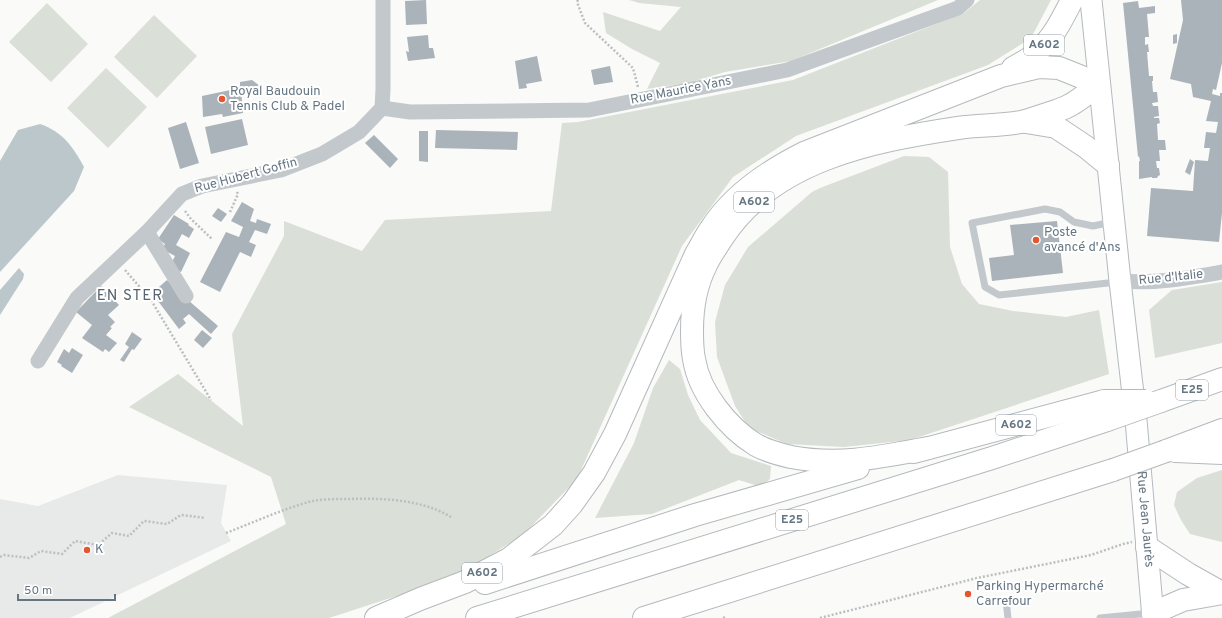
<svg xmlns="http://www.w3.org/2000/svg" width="1222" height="618" viewBox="0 0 1222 618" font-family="Overpass,sans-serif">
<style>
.built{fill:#e8e9e9}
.green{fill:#dadfd7}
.water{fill:#bbc7cb}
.building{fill:#aab3b9}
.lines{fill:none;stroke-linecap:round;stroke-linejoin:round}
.secondary-casing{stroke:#b3babf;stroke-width:23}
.motorway-casing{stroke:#b4b9bd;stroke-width:24}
.path{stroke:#bbbfc2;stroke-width:2.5;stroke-dasharray:2 2;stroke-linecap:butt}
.service{stroke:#c3c8cc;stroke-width:7}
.minor{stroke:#c3c8cc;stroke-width:15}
.secondary{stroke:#fff;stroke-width:21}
.motorway{stroke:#fff;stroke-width:22}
.motorway-bridge-casing{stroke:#b4b9bd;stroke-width:24;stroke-linecap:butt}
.motorway-bridge{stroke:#fff;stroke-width:22}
.poi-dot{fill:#e4572e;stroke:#fff;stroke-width:1.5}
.labels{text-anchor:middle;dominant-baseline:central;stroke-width:4;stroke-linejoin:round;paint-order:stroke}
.shield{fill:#fff;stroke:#939fa8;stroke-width:1}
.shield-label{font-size:12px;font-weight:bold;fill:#657683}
.street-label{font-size:13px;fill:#657683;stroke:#fff}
.poi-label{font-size:13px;fill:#657683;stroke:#fff;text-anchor:start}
.quarter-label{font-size:15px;letter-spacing:1px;fill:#57646e;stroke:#fff}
</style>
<rect width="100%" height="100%" fill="#fafaf8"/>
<polygon class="built" points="118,475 227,485 221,523 231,541 70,618 0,618 0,499 38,506"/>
<g class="green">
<polygon points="629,0 938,0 791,61 725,72 688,83 647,89 660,63 632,49 606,33 603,12 660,31 681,7 639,3"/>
<polygon points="980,0 1051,0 1031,38 988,65 796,136 733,177 682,246 577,479 523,535 455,577 329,618 108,618 286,524 271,477 129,407 178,374 243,426 232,334 284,236 284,221 362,251 385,220 551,211 562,123 578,122 793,80 964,13"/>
<polygon points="47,3 88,44 51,82 9,42"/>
<polygon points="154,15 197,56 157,98 114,57"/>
<polygon points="106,68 147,107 108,148 67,108"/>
<polygon points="904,156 929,157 948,172 950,247 962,284 979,304 1013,311 1066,317 1099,310 1109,374 910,440 844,447 787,444 749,428 735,406 717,357 715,322 725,285 748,247 812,192 820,188"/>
<polygon points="1222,282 1222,343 1155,358 1149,310 1172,290"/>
<polygon points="669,360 680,369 688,395 700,420 731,453 771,466 770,479 761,487 739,480 652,514 595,518 634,443 653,388"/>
<polygon points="1222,470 1222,542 1190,534 1181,520 1174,505 1177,492 1197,478"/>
</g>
<g class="water">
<path d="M40,124C63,132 73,147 84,167L74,191L0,272V161L18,130Z"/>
<polygon points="19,268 24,274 23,279 0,315 0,290"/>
</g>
<g class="building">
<polygon points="426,0 427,24 406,25 405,1"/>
<polygon points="1181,0 1222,0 1222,63 1216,90 1213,89 1212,94 1220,96 1220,93 1222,93 1222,213 1219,242 1147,236 1151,188 1193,191 1195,160 1208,161 1210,148 1204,148 1206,132 1216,133 1218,122 1206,121 1211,101 1193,97 1191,84 1170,79 1183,20"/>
<polygon points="1138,1 1139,8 1155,6 1155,13 1147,14 1149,37 1145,37 1145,45 1148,44 1149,52 1147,52 1149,76 1153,76 1153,81 1152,81 1153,92 1157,92 1158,102 1152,103 1153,106 1158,106 1159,116 1154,117 1154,118 1159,118 1160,123 1157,124 1158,140 1165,140 1166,150 1159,150 1160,161 1156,161 1157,168 1159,168 1160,175 1158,176 1157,178 1152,178 1152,177 1139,179 1139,161 1140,161 1139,156 1138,157 1123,3"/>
<polygon points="1177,34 1177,43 1173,44 1173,35"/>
<polygon points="428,35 429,48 433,48 435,58 408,61 406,51 409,52 407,37"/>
<polygon points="537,56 542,81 526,84 527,88 519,89 515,61"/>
<polygon points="610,66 613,82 594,85 591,70"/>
<polygon points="252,80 260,86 241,90 243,113 223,117 222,114 203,117 202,96 240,88 240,82"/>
<polygon points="242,119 248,145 211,154 205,127"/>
<polygon points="186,122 199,163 180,169 168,128"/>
<polygon points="436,130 518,132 517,150 435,148"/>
<polygon points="419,131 428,131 428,162 419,161"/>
<polygon points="374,135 398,159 390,168 365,143"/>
<polygon points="1190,159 1194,162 1190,175 1185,172"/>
<polygon points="242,202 254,209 250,221 256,223 257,219 271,224 267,234 255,230 249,242 256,245 251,257 240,252 220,292 200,282 226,232 239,237 243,227 231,221"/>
<polygon points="218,208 227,214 221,222 212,216"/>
<polygon points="174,215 189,224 188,225 194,229 189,238 182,234 176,245 190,253 181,272 170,266 175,256 162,249 165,244 158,239"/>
<polygon points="1057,221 1063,273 992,281 989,258 1014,255 1010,225"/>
<polygon points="167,280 181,294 218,326 211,334 189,314 183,319 186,323 179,329 152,293"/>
<polygon points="101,286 119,305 108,315 115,322 110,327 112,328 106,335 117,343 109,352 105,349 103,352 82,338 92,325 76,312"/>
<polygon points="202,330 212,338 203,348 194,340"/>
<polygon points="132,332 142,339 134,350 132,349 124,362 120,360 129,347 125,344"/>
<polygon points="72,348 83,355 72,373 61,366 62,365 57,362 64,349 69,353"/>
</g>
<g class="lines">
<g class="secondary-casing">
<g id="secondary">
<path id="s1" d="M1091,0L1120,281L1136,420L1153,618"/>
</g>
</g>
<g class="motorway-casing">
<g id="motorway">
<path d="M1013,68C1020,64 1028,60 1034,55C1052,40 1062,20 1072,0"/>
<polyline points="1026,122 1056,127 1086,147 1108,165"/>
<polyline points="1161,401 1222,379"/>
<polyline points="1166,451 1222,430"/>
<polyline points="1175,451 1222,453"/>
<polyline points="914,452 1104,401"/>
<polyline points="1147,547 1188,574 1222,593"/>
<polyline points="485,583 695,515 858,468"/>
<polyline points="1153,613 1183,600 1222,593"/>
<path d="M376,618L420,599L465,582L509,559L553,525L572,504L594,473L615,434L696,254C701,246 705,237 710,230C732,195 768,171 804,153L1001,76L1039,67L1059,68L1099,84C1090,91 1081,99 1072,104C1066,108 1059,110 1053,112C1042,115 1031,120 1021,122C1000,126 979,125 958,128C872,141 771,160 721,240C716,248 710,256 706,265C696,285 692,308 692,330C692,339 692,350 694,359C699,392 728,428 756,445C767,451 778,454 791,457C840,466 880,457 928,448"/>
<polyline points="477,618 992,458 1107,420"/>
<polyline points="644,618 1113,470"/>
</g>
</g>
<g class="path">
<polyline points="578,0 577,2 585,23 633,68 638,87"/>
<polyline points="185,211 191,219 212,239"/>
<polyline points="230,212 238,194 237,192"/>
<polyline points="125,270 151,300 211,400"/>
<path d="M226,533C254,522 283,509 312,501C323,499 336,499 348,499C383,498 421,499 451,517"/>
<polyline points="0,557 4,555 29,558 41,551 62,554 75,541 98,545 112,533 129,536 144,521 167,524 181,515 205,518"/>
<polyline points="723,617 725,618"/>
<polyline points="820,618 977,578 1091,555 1123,544 1132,542"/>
</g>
<g class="service">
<polyline points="1112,222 1093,226 1074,222 1060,212 1045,209 972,223 985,287 999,295 1117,282"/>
<polyline points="1006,601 1008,618"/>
<polyline points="1100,618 1151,613"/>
</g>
<g class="minor">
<polyline points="382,108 410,112 589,110 787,70 958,8 967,0"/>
<polyline points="147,232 186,296"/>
<path d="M1120,281C1155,284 1188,278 1222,272"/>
<polyline points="38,361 77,298 147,232 182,194 202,186 281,170 322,154 359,132 382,108 383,89 383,0"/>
</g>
<use href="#secondary" class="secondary"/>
<use href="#motorway" class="motorway"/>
<g class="motorway-bridge-casing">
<g id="motorway-bridge">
<polyline points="1104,401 1146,401"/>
<polyline points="1107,420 1161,401"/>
<polyline points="1113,470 1166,451"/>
</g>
</g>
<use href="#motorway-bridge" class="motorway-bridge"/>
</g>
<g class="poi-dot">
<circle cx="222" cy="99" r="4"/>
<circle cx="1036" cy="240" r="4"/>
<circle cx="87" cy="550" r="4"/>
<circle cx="968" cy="594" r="4"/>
</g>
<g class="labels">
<g class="shield">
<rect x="1024" y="35" width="40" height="20" rx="3"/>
<rect x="734" y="192" width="40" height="20" rx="3"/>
<rect x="1176" y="380" width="32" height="20" rx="3"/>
<rect x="996" y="415" width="40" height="20" rx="3"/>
<rect x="776" y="510" width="32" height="20" rx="3"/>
<rect x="462" y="563" width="40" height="20" rx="3"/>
</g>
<g class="shield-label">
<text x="1044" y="45">A602</text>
<text x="754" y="202">A602</text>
<text x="1192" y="390">E25</text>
<text x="1016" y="425">A602</text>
<text x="792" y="520">E25</text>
<text x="482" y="573">A602</text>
</g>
<g class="street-label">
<text transform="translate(681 91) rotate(-11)">Rue Maurice Yans</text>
<text transform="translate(246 176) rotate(-15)">Rue Hubert Goffin</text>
<text transform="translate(1171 278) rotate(-6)">Rue d'Italie</text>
<text stroke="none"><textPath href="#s1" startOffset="522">Rue Jean Jaurès</textPath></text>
</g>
<g class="poi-label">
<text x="230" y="92">Royal Baudouin<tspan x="230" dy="15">Tennis Club &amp; Padel</tspan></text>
<text x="1044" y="233">Poste<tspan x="1044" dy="15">avancé d'Ans</tspan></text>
<text x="95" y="550">K</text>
<text x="976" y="587">Parking Hypermarché<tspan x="976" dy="15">Carrefour</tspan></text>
</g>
<g class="quarter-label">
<text x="130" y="296">EN STER</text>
</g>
</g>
<path d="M18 594v6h97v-6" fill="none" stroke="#657683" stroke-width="2"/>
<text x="24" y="594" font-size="12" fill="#657683" stroke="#ffffff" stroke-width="3" paint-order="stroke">50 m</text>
</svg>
